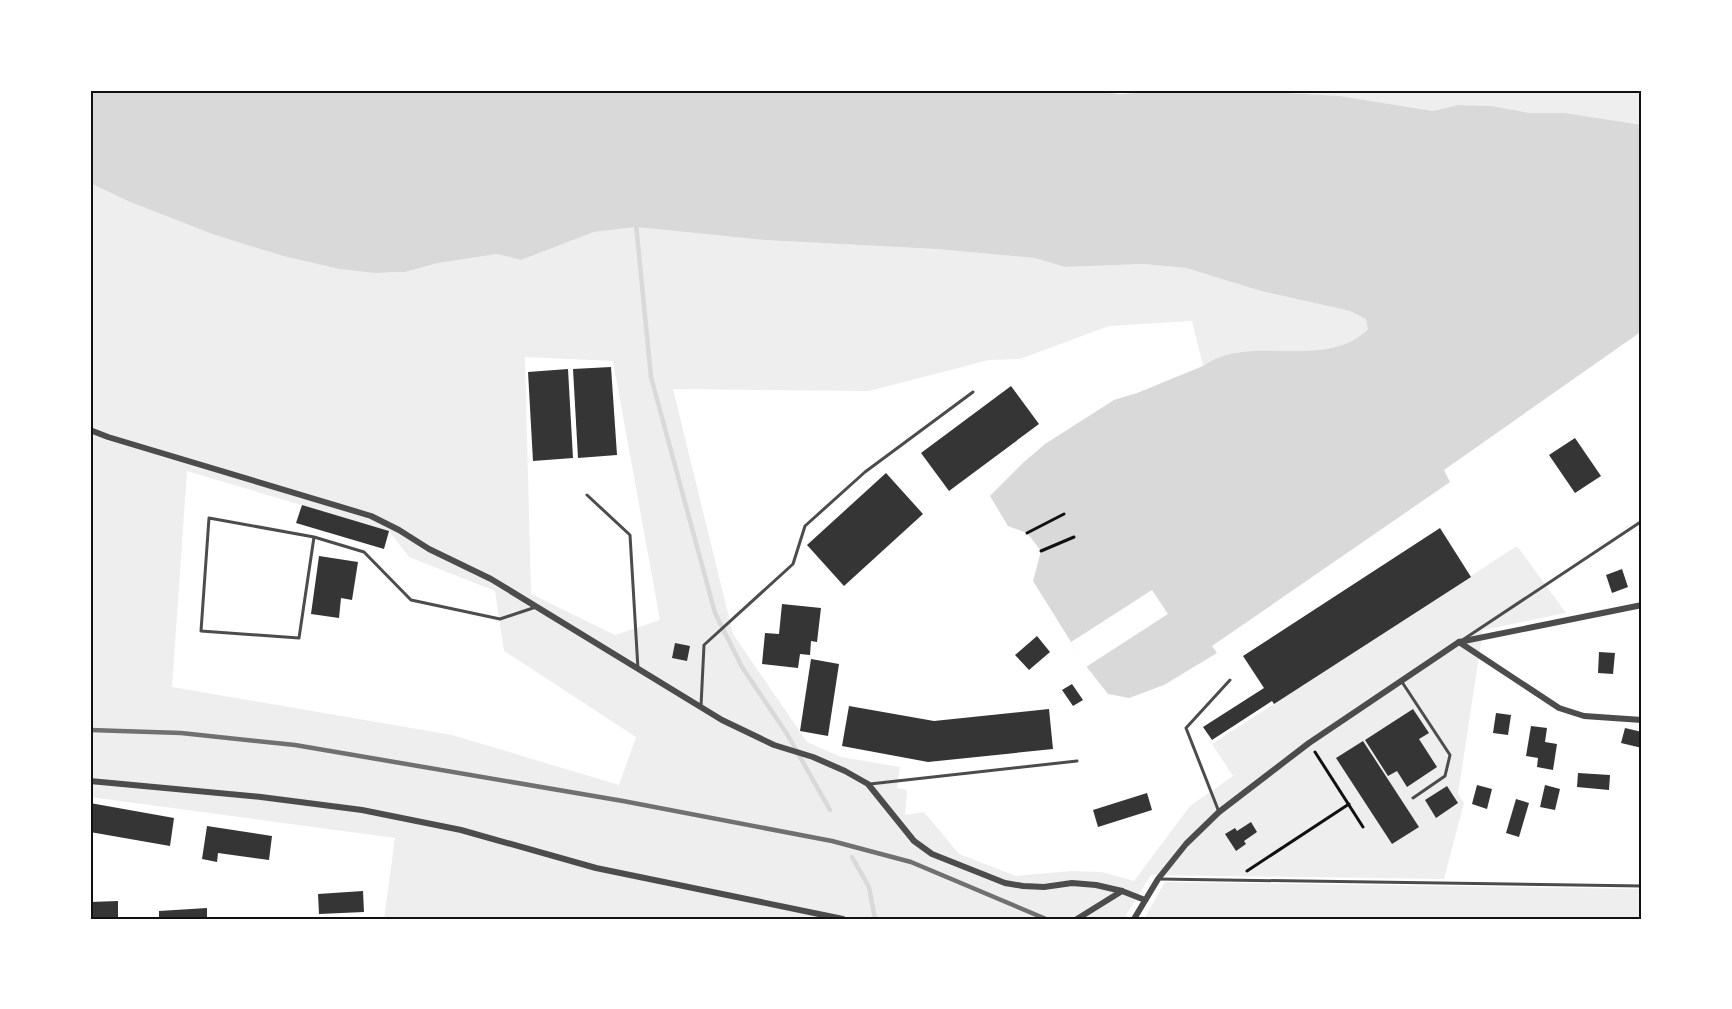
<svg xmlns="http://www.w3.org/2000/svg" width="1732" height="1009" viewBox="0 0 1732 1009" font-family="Inter,sans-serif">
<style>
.green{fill:#eee;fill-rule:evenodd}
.water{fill:#d9d9d9}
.pier{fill:#fff}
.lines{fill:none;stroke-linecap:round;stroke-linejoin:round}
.stream{stroke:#d9d9d9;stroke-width:4.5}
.building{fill:#353535}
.path{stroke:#111;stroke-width:3}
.service{stroke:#4c4c4c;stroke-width:3}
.minor{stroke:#4c4c4c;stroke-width:6}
.rail{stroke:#707070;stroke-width:4.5}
.neatline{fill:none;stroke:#111;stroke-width:2}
</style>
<rect width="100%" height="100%" fill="#fff"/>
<g class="green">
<polygon points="1237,90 1642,90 1642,125 1565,113 1530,113 1492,106 1458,105 1433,111 1340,96"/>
<path d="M90,183L130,202L215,235L283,256L339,269L375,273L405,272L438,263L497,254L521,260L594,232L636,227L764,240L936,249L1034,258L1065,267L1143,264L1186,268L1261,291L1350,311L1367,319L1368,329C1325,372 1249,332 1203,366L1192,321L1109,326L1020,359L989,360L869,391L673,389L733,634L807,742L841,757L900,767L897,788L907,790L905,815L924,812L959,854L1016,876L1071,871L1102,872L1134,881L1190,806L1233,776L1212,744L1517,546L1566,613L1483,630L1458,794L1464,803L1444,879L1151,875L1126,915L1130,919H384L395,838L90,797ZM525,357L613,361L660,620L615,635L531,594ZM187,471L389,531L409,557L495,591L504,651L636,737L619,785L452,735L172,687Z"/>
<polygon points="1165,882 1642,889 1642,919 1144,919"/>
</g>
<path class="water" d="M90,90H1074L1120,94L1180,90H1237L1340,96L1433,111L1458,105L1492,106L1530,113H1565L1642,125V331L1444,470L1450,482L1212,646L1217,653L1164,685L1129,698L1108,694L1086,666L1033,581L1041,551L1027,533L1008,526L990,496L1024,462L1045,444L1114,400L1137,393L1203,366C1249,332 1325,372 1368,329L1366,319L1350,311L1261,291L1186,268L1143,264L1065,267L1034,258L936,249L764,240L636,227L594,232L521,260L497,254L438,263L405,272L375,273L339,269L283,256L215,235L130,202L90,183Z"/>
<polygon class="pier" points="1152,590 1168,614 1086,667 1071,642"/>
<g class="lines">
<g class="stream">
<polyline points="636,224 651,377 715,613 742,667 787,734 830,810"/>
<polyline points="852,857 869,887 875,919"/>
</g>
</g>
<g class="building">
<polygon points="611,367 617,455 578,458 573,369"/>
<polygon points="568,369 573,458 533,461 528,372"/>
<polygon points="1011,386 1039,424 949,491 921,453"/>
<polygon points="1575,438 1601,476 1575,493 1549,455"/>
<polygon points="886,473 923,514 844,586 807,545"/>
<polygon points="302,505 389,531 384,549 296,523"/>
<polygon points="1440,528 1471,577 1274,704 1272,701 1212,740 1203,727 1264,688 1243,656"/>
<polygon points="319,556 358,562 352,600 341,598 339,618 311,614"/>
<polygon points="1622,569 1628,587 1612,593 1606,575"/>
<polygon points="782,604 821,608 817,642 811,641 810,655 800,654 798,668 762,664 765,633 779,634"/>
<polygon points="1037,636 1050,652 1029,670 1015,655"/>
<polygon points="675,643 690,646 687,661 672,658"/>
<polygon points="1599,652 1615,653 1613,674 1598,673"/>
<polygon points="811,659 839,664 828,736 800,731"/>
<polygon points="1072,684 1083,700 1073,706 1062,690"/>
<polygon points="849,706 934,721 1049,709 1053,749 928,762 842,746"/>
<polygon points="1413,709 1429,733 1419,739 1437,767 1407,787 1397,771 1388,776 1365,740"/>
<polygon points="1496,713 1511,715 1508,735 1493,733"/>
<polygon points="1531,726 1547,728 1545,742 1557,744 1553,770 1537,767 1538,758 1526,756"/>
<polygon points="1625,728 1642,732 1642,748 1621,743"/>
<polygon points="1363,741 1419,827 1392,844 1336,758"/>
<polygon points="1578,773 1610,775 1609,790 1577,787"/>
<polygon points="1477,785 1492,789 1487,809 1472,804"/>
<polygon points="1545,785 1560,789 1555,810 1540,807"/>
<polygon points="1447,786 1458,803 1436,818 1425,800"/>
<polygon points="1147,793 1152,810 1098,827 1093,810"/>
<polygon points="1516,799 1529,803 1519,837 1506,833"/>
<polygon points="90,803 174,818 170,846 90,832"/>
<polygon points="1251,822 1257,832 1244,841 1246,844 1236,851 1225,834 1235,828 1237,831"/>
<polygon points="207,826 272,836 269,860 218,853 217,862 202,859"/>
<polygon points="363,891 364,912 319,914 318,894"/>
<polygon points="118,901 118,919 90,919 90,902"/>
<polygon points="207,908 207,919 159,919 159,911"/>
</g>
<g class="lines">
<g class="path">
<polyline points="1027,533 1064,514"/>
<polyline points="1041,551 1074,537"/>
<polyline points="1315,752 1363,827"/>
<polyline points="1247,871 1349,804"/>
</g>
<g class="service">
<polyline points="587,495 630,535 638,669"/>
<polyline points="314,537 299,638 201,631 209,518 314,537 364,552 411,600 500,619 536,607"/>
<polyline points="1464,639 1642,521"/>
<polyline points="1402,682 1450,755 1445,776 1413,798"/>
<polyline points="701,706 704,645 793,564 805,526 865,472 973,392"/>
<polyline points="870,784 1077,761"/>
<polyline points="1219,812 1186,728 1230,680"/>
<polyline points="1159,879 1642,886"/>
</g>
<g class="minor">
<polyline points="90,430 108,437 371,516 399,530 429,549 491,579 722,720 774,745 813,757 845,771 868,784 914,841 932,854 1005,883 1023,886 1044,887 1072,883 1096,885 1122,891 1145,900"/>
<polyline points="1459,642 1559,708 1584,716 1642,720"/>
<polyline points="90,781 261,797 362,810 461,830 596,868 843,919"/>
<polyline points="1077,919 1122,891"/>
<polyline points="1134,919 1158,879 1186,844 1219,812 1309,743 1459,642 1642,605"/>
</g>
<polyline class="rail" points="90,730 181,733 295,745 623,801 832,841 911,862 1046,919"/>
</g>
<rect width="1732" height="1009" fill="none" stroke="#ffffff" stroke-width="183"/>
<rect x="92" y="92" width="1548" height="826" class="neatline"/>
</svg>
